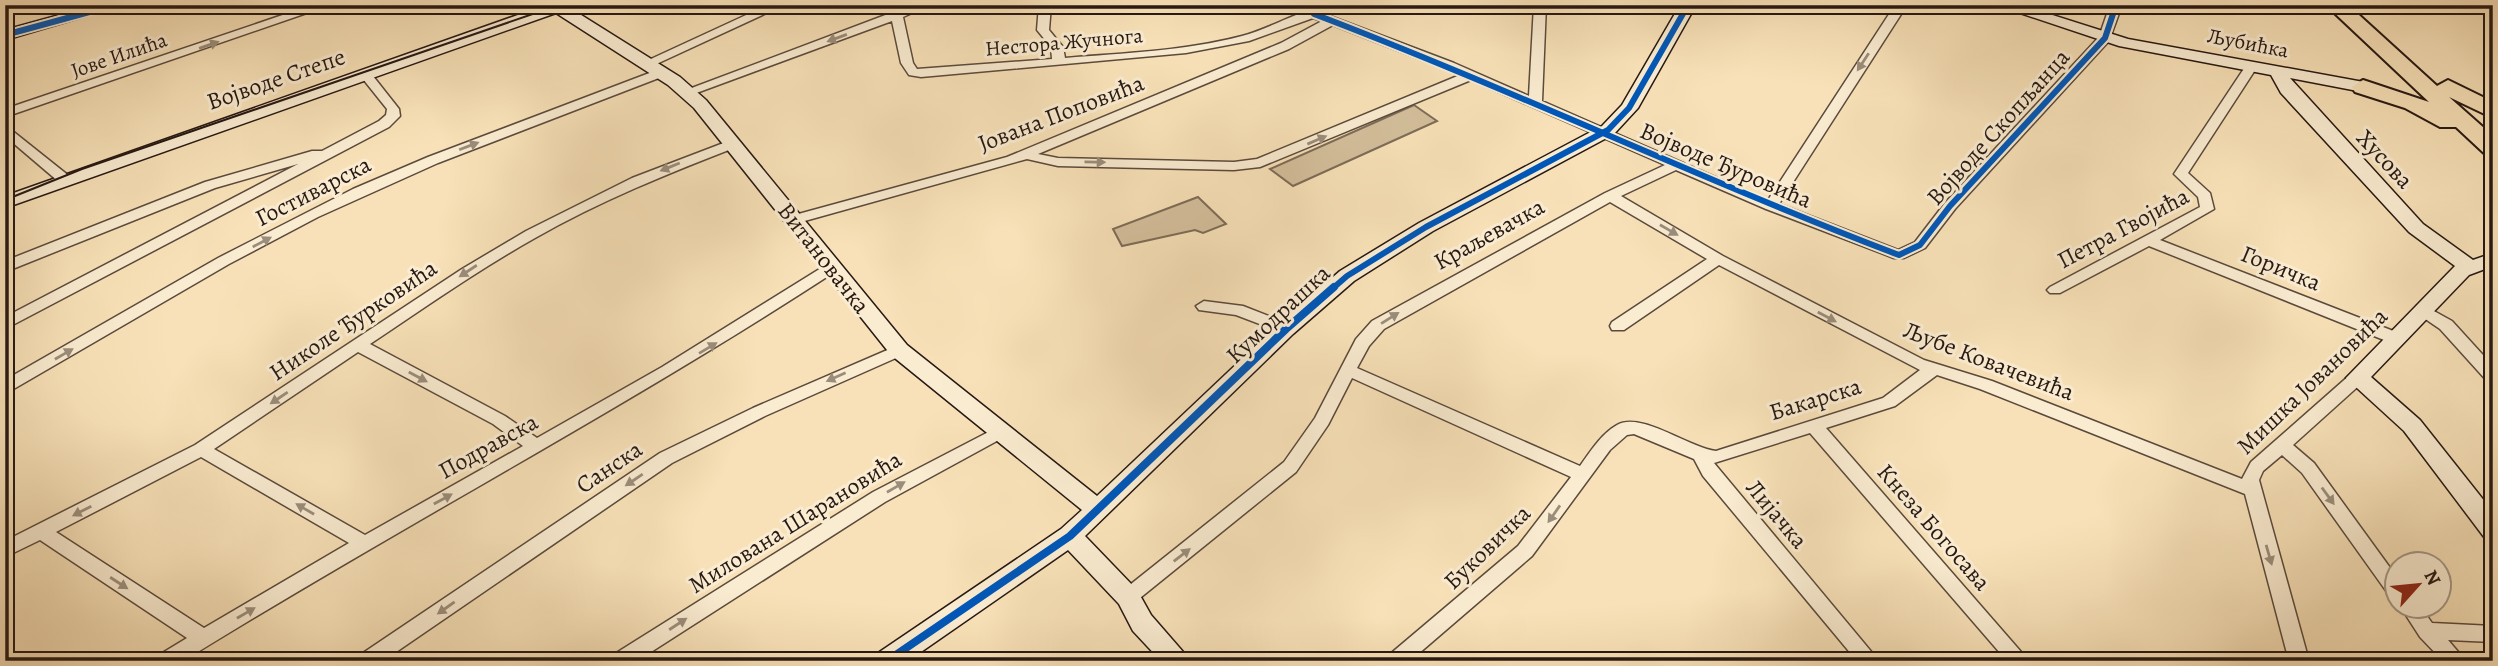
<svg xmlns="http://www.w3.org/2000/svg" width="2498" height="666" viewBox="0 0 2498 666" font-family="Alegreya,serif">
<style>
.green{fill:#d4bf9c;stroke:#7d6c58;stroke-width:2}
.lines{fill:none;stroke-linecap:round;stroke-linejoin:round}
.street-casing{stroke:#5a4a3c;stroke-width:3}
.secondary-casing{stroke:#261813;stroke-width:3}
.highway-casing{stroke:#261813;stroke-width:4}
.street{fill:#faecd1;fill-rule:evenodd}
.secondary{fill:#faecd1;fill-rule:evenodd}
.highway{fill:#f8e1b8;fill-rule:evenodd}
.tram{stroke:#261813;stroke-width:2}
.cycleway-far1-casing{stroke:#faecd1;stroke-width:10}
.cycleway-casing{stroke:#faecd1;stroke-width:12}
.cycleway-far1{stroke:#0057b8;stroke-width:6}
.cycleway{stroke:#0057b8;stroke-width:8}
.oneway{fill:#9b8d7c}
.labels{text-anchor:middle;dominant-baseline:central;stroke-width:6;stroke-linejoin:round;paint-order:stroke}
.far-street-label{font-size:21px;fill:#261813;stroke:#faecd1}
.street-label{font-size:24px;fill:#261813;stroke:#faecd1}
</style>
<rect width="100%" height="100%" fill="#f8e1b8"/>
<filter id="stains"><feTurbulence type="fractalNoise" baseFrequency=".00286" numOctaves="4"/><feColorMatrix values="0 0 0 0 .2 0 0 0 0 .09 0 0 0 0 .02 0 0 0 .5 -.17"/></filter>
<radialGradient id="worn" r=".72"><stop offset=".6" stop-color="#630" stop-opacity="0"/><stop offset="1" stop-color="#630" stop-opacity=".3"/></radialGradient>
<g class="green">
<polygon points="1414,105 1437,121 1293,186 1270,169"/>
<polygon points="1198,197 1226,224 1203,233 1195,230 1122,246 1113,229"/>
</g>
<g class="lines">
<g class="street-casing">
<g id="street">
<polygon points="312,5 330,5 5,117 5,109"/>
<polygon points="768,5 784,5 650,67 646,68 640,64"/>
<path d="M912,5H930L903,17L913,63L917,69L1052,59L1051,47L1037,30L1039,5H1051L1049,30L1063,47L1065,58C1124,53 1185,51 1242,36C1270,29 1309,5 1334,5L1322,13L1454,63L1529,96L1534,5H1546L1542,101L1768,200L1895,5H1907L1779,204L1898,250L1915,242L1945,203L2099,37L2110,5H2122L2109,41L1955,209L1925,248L1904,258H1894L1766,209L1676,170L1621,196L1723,256L1924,360L1992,381L2242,479L2251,462L2351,374H2363L2365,378L2363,382L2293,445L2314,463L2396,576V597L2389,595L2302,473L2282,455L2263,471L2259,480L2309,661H2289L2245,494L1980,389L1937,375L1895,406L1826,428L2029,661H2007L1810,433L1714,463L1879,661H1857L1703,476L1694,459L1634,434L1627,435L1610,450L1532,556L1410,661H1386L1389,655L1518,546L1571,477L1352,378L1328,425L1296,472L1135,602L1128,605L1121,602L1118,597L1121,592L1284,462L1315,418L1356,339L1372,321L1605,193L1665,165L1471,80L1260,167L1234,170L1058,166L1027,159L801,222H791L789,219L791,216L1007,157L1281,43L1322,21L1313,18L1249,41L1186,53L921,77L909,75L901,63L892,21L691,95H683L681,92ZM1333,25L1460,75L1257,159L1234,162L1058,158L1038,154L1289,49ZM1610,202L1707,259L1612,322L1610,326L1612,330H1624L1719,265L1920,370L1883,398L1716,451C1689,448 1641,411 1617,425C1601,434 1590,452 1580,466L1357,368L1369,346L1384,329Z"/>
<polygon points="2251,63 2257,67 2188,173 2210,193 2214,209 2160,240 2401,334 2403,338 2401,342 2389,342 2149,246 2060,293 2050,293 2047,290 2050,287 2200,207 2198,197 2174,174 2247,64"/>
<polygon points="660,69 666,73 664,76 438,163 318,217 229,264 5,394 5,380 218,258 353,189 428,157"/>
<polygon points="365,70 369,71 399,109 400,116 389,127 5,329 5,317 298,164 215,188 5,272 5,261 205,182 312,151 322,151 379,121 386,115 387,109 359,74"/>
<polygon points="5,125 69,176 71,179 69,182 59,182 5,136"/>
<path d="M734,139L741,143L739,146C669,173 600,201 535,238C478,270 424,308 370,344L505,416L537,438L662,367L826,265H836L838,268L836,271C623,410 399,527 183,661H156L159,655L187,638L40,540L5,557V541L195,445L462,269L526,231L632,178ZM358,352L493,424L523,446L365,535L214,449ZM201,457L349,543L204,628L56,532Z"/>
<polygon points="1204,301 1243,306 1292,325 1294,329 1286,334 1236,315 1199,310 1196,306"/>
<polygon points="2423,305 2452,321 2493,366 2493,383 2487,381 2440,329 2418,314 2415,310"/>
<polygon points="899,345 907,350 905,354 765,416 672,463 383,661 357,661 360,655 660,453 753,408"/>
<polygon points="1000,426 1006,428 1008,432 1006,436 885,502 637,661 610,661 613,655 873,492"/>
<polygon points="2400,606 2420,606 2432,623 2493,626 2493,642 2448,640 2466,661 2443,661 2420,637"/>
</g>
</g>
<g class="secondary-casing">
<g id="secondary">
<polygon points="96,5 123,5 5,40 5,30"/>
<polygon points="546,5 572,5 570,8 680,77 706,100 907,345 1097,496 1279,324 1340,271 1419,223 1602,126 1622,105 1680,5 1696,5 1638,108 1614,134 1433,231 1354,281 1293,334 1085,536 1137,590 1151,615 1191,661 1161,661 1133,631 1119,604 1068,550 908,661 874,661 878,653 1061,529 1082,510 891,355 694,108 668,85 556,13 5,208 5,196"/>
<polygon points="1996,5 2021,5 2128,39 2369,83 2371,87 2369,91 2363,92 2290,78 2423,224 2473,260 2493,253 2493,266 2469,275 2371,377 2420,420 2493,512 2493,539 2484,537 2404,431 2346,378 2455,266 2409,232 2281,93 2271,75 2119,46"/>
</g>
</g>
<g class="highway-casing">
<polygon id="highway" points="2326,5 2348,5 2437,86 2448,80 2493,102 2493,118 2449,97 2493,136 2493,156 2485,154 2456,127 2440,127 2405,108 2355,92 2352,87 2363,80 2429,102"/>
</g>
<use href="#street" class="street"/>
<use href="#secondary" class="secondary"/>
<use href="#highway" class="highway"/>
<polyline class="tram" points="5,200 82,169 559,5"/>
<g class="cycleway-far1-casing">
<g id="cycleway-far1">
<path d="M1314,14C1511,89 1702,180 1899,255L1920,245L1950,206L2105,38L2116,5"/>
<polyline points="5,35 115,5"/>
<polyline points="1332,289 1347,276 1426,227 1608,130 1629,108 1688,5"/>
</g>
</g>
<g class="cycleway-casing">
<polyline id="cycleway" points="887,661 1070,536 1286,329 1334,287"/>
</g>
<use href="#cycleway-far1" class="cycleway-far1"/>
<use href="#cycleway" class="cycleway"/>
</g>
<defs><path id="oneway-solid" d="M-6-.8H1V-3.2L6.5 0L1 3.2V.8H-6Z" transform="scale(1.75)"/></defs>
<g class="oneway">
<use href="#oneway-solid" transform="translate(837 38) rotate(160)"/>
<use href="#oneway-solid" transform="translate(209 45) rotate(-19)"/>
<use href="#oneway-solid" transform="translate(1863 62) rotate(123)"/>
<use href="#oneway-solid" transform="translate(1317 140) rotate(-23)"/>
<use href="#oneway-solid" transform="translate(469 146) rotate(-21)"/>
<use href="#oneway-solid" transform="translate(1095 162) rotate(1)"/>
<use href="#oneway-solid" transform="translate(670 167) rotate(158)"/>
<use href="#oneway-solid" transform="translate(1669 230) rotate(30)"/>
<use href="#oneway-solid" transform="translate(262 242) rotate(-28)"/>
<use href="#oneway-solid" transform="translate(468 271) rotate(147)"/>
<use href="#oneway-solid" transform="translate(1827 317) rotate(28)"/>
<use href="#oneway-solid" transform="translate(1390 318) rotate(-32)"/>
<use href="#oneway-solid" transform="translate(708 348) rotate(-31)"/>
<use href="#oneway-solid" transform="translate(64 354) rotate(-30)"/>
<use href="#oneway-solid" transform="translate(418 377) rotate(28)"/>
<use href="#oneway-solid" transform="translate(836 377) rotate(156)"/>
<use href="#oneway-solid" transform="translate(279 398) rotate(146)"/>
<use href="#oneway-solid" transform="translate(634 480) rotate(146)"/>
<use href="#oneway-solid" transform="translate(896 487) rotate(-30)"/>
<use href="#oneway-solid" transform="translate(2328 496) rotate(54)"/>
<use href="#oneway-solid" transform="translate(443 499) rotate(-29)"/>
<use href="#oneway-solid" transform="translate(305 509) rotate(-150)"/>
<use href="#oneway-solid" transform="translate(82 511) rotate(153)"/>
<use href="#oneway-solid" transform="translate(1554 514) rotate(125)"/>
<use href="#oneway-solid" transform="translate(1182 555) rotate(-38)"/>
<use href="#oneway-solid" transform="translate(2269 555) rotate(74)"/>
<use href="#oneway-solid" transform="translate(119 583) rotate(33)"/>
<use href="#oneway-solid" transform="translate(446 608) rotate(145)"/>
<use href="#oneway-solid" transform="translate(246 613) rotate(-30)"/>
<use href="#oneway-solid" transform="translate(678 624) rotate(-33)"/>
</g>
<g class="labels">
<g class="far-street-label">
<text transform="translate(1064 42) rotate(-5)">Нестора Жучнога</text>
<text transform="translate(2248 43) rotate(11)">Љубићка</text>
<text transform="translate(119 55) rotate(-19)">Јове Илића</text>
</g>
<g class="street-label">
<text transform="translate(276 79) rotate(-19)">Војводе Степе</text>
<text transform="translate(1061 113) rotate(-21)">Јована Поповића</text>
<text transform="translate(1998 127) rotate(-48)">Војводе Скопљанца</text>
<text transform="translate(2385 159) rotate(47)">Хусова</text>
<text transform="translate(1726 165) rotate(23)">Војводе Ђуровића</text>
<text transform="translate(313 191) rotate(-27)">Гостиварска</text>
<text transform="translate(2123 228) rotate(-28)">Петра Гвојића</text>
<text transform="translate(1489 234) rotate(-29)">Краљевачка</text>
<text transform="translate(824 258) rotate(52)">Витановачка</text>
<text transform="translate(2281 268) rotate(22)">Горичка</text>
<text transform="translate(1278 314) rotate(-43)">Кумодрашка</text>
<text transform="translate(353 320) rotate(-34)">Николе Ђурковића</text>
<text transform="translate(1989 361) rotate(21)">Љубе Ковачевића</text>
<text transform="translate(2312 381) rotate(-44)">Мишка Јовановића</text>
<text transform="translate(1815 399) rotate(-17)">Бакарска</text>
<text transform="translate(488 446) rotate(-29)">Подравска</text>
<text transform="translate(609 467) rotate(-34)">Санска</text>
<text transform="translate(1777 514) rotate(50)">Лијачка</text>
<text transform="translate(795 522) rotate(-32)">Милована Шарановића</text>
<text transform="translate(1934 527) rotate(49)">Кнеза Богосава</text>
<text transform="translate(1487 547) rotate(-44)">Буковичка</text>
</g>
</g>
<rect width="2498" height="666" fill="none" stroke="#f8e1b8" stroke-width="28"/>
<rect x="7" y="7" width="2484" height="652" fill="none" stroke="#261813" stroke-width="3.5"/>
<rect x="14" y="14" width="2470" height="638" fill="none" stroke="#261813" stroke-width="2"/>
<g transform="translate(2418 585) rotate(63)"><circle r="33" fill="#faecd1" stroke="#a59785" stroke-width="2"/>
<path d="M0-5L12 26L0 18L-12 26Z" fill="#8f2418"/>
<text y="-10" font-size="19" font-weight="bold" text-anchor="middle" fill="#261813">N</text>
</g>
<rect width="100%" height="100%" filter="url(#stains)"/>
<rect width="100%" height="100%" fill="url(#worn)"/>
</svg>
